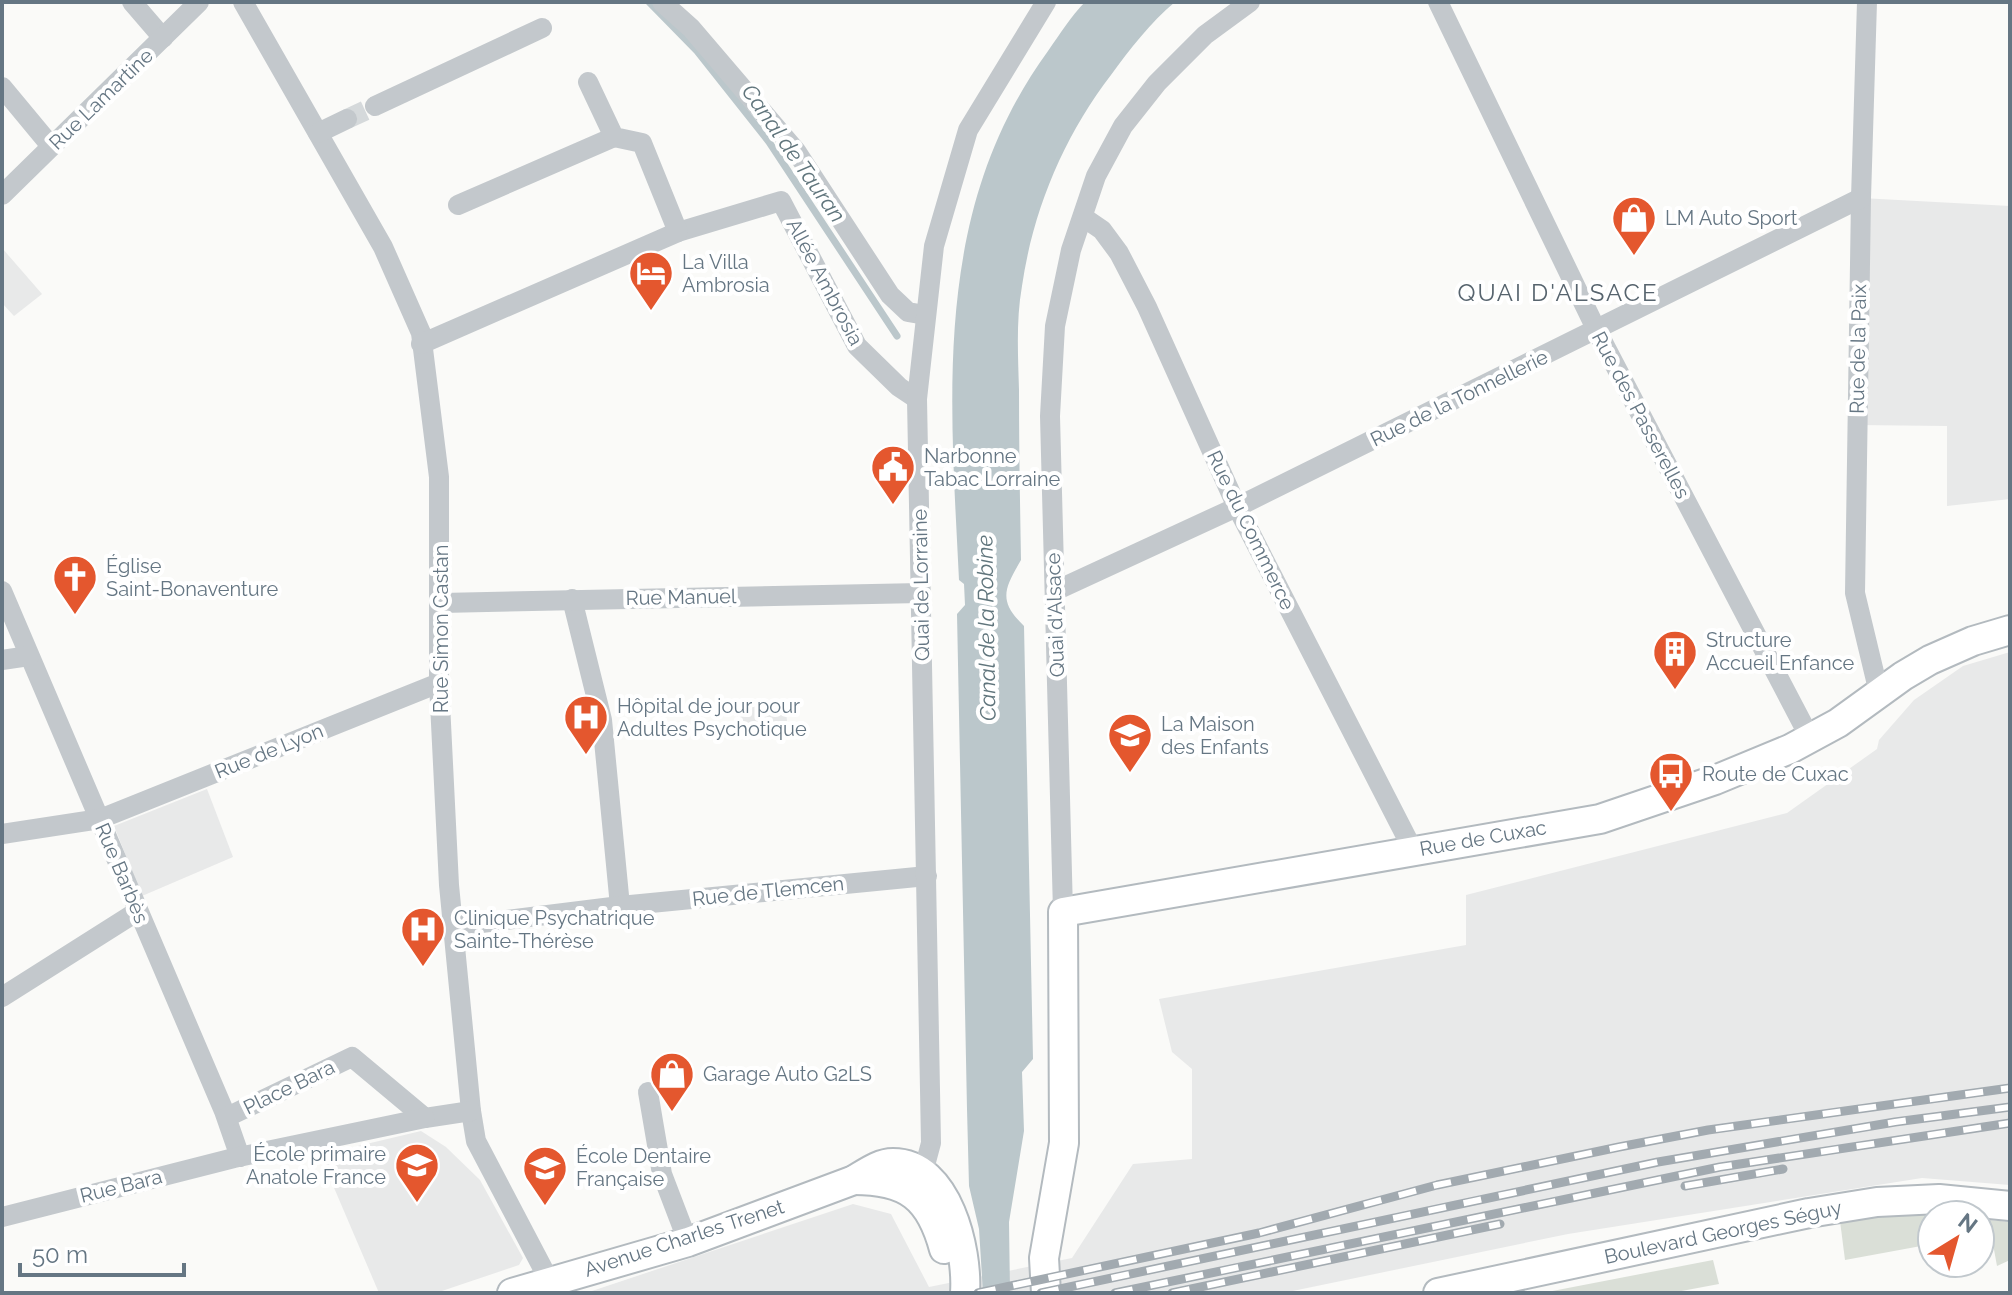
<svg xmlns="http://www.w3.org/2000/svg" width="2012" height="1295" viewBox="0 0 2012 1295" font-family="Raleway,sans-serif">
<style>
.built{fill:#e8e9e9}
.green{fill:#dadfd7}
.water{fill:#bbc7cb}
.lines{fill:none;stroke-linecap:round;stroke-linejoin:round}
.stream{stroke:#bbc7cb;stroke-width:7}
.street-tunnel{stroke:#d5d9db;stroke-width:20;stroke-dasharray:20 10;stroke-linecap:butt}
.secondary-casing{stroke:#b3babf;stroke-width:32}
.street{stroke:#c3c8cc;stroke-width:20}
.secondary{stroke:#fff;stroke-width:28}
.rail-casing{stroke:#a2aab0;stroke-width:9}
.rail{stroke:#fff;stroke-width:6;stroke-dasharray:18;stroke-linecap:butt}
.labels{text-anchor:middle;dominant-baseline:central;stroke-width:8;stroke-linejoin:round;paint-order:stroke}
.street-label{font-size:20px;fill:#657683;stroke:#fff}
.poi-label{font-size:20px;fill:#657683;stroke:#fff;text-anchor:start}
.water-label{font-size:22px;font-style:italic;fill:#60757c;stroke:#fff}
.quarter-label{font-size:24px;letter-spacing:2px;fill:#57646e;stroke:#fff}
</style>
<rect width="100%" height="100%" fill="#fafaf8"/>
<g class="built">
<polygon points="1861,198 2010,206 2010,499 1947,506 1947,426 1857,425"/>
<polygon points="2,248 42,294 14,316 2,303"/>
<polygon points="2010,652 2010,1185 1922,1178 1568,1234 1283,1293 586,1293 853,1204 891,1214 929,1287 1072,1258 1133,1164 1192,1159 1192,1069 1172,1052 1159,999 1466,945 1466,895 1787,813 1877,749 1879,740 1914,700 1963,666"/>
<polygon points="785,704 788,729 737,730 737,707"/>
<polygon points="207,789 233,857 142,896 114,826"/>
<polygon points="421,1131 446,1147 480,1180 523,1258 519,1265 436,1293 379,1293 320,1155"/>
</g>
<g class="green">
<polygon points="1901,1212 1932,1215 1932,1244 1845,1260 1840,1221"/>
<polygon points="1980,1219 2010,1222 2010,1260 1997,1266 1991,1233 1980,1235"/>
<polygon points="1713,1260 1719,1284 1671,1293 1542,1293"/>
</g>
<path class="water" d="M1085,2H1175C1150,23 1130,49 1111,75C1064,136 1033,210 1022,286C1016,320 1018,355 1019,390C1019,447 1020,503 1021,560C1004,589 998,601 1024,626L1033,1059L1022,1072L1024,1131L1009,1222L1010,1293H983L979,1229L969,1186L967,1109L957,614L965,605L964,584L959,580C950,394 932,210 1048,51C1060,34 1071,16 1085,2Z"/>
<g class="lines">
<polyline class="stream" points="649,2 697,51 769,142 897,336"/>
<polyline class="street-tunnel" points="347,119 375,106"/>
<g class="secondary-casing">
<g id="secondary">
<path d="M854,1180C907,1180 930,1197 944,1249"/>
<path d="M512,1293L688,1242L854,1180C866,1173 879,1163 893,1163C948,1163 968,1250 965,1293"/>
<polyline points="1046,1293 1044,1258 1064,1143 1063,912 1600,819 1715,780 1790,749 1838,723 1903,676 1930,660 1973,641 2010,630"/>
<polyline points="1438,1293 1809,1213 1877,1202 1939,1199 2010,1206"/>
</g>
</g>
<g class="street">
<polyline points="132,2 163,38"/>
<polyline points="243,2 383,247 421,333 439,477 439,683 449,885 471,1111 476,1141 550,1282"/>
<polyline points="662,2 691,28 796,151 890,295 908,312 925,315"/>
<polyline points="1438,2 1597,331 1810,738"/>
<polyline points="1867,2 1861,198 1855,593 1879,693"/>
<polyline points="2,87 51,146"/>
<polyline points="375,106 542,28"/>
<polyline points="318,133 347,119"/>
<polyline points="2,195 199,2"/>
<polyline points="458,205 614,137"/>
<polyline points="1083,217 1102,230 1119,253 1147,307 1237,507 1413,850"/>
<polyline points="678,232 781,201 857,346 899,387 917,399"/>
<polyline points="421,344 678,232 642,143 614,137 588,82"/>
<polyline points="2,591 224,1111 240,1157"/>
<polyline points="1055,591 1237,507 1861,198"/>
<polyline points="572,599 602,720 620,906"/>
<polyline points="441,603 921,593"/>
<polyline points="2,660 29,656"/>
<polyline points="2,834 100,819 439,683"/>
<polyline points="1063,912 1050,416 1055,326 1071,250 1096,176 1123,126 1157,83 1205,35 1250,2"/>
<polyline points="465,925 620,906 927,876"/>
<polyline points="2,997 138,911"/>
<polyline points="648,1092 662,1174 688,1242"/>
<polyline points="227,1117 352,1057 425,1118 471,1111"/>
<polyline points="920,1184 931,1143 917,399 934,246 968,130 1046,2"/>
<polyline points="2,1217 234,1158 425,1118"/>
</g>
<use href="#secondary" class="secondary"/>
<g class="rail-casing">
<g id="rail">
<polyline points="1685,1186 1783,1169"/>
<polyline points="978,1293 1259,1233 1437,1185 1619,1147 1708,1130 2010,1088"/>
<polyline points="1041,1293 1658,1162 1895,1122 2010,1107"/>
<polyline points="1115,1293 1720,1167 2010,1123"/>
<polyline points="1172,1293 1500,1224"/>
</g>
</g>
<use href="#rail" class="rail"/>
</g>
<defs>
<g id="shop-pin" transform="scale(2.3)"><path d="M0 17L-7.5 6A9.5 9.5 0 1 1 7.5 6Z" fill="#e4572e" stroke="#fff"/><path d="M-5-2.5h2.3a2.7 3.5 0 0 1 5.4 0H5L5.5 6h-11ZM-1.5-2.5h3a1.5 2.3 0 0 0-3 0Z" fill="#fff"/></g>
<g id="hotel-pin" transform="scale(2.3)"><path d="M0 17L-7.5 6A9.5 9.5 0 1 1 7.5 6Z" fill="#e4572e" stroke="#fff"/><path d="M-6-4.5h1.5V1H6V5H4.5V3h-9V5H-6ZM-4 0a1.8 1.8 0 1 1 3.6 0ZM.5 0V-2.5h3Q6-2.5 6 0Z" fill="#fff"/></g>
<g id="civic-pin" transform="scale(2.3)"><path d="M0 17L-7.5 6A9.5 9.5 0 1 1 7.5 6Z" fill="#e4572e" stroke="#fff"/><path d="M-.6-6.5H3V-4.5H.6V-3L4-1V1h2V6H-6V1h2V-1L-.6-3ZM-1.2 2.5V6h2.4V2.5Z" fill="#fff"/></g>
<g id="church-pin" transform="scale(2.3)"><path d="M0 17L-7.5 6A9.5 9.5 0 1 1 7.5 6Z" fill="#e4572e" stroke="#fff"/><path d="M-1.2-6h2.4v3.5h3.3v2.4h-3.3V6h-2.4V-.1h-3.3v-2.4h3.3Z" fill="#fff"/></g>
<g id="building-pin" transform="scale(2.3)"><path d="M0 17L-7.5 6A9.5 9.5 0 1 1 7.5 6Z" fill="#e4572e" stroke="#fff"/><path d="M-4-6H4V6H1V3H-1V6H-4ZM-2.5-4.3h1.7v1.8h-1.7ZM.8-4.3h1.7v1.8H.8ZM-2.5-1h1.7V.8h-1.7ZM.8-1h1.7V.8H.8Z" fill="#fff"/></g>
<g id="hospital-pin" transform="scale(2.3)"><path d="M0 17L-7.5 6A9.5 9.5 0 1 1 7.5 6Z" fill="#e4572e" stroke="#fff"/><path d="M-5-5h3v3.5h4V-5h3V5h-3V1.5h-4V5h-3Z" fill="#fff"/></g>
<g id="school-pin" transform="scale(2.3)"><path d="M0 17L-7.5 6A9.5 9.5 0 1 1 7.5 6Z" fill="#e4572e" stroke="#fff"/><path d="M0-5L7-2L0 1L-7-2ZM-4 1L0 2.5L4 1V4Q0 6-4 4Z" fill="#fff"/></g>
<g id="bus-pin" transform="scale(2.3)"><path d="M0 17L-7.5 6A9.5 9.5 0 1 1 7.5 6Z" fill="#e4572e" stroke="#fff"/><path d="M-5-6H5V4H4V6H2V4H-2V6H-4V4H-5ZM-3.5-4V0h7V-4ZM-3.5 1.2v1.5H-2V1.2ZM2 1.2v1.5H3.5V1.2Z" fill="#fff"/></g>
<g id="university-pin" transform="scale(2.3)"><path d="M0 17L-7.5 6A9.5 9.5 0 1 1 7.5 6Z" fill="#e4572e" stroke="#fff"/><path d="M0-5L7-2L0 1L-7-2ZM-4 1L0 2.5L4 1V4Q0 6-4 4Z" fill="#fff"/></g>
</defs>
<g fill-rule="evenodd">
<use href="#shop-pin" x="1634" y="218"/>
<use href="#hotel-pin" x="651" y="273"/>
<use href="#civic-pin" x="893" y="467"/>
<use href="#church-pin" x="75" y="577"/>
<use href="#building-pin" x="1675" y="652"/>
<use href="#hospital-pin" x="586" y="717"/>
<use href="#school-pin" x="1130" y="735"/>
<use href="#bus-pin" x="1671" y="774"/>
<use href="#hospital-pin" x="423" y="929"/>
<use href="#shop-pin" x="672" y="1074"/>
<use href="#school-pin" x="417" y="1165"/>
<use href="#university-pin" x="545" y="1168"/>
</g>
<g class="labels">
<g class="street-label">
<text transform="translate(101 99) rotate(-44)">Rue Lamartine</text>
<text transform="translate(825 282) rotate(62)">Allée Ambrosia</text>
<text transform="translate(1858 349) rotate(-89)">Rue de la Paix</text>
<text transform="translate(1459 398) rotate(-26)">Rue de la Tonnellerie</text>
<text transform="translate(1641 415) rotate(62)">Rue des Passerelles</text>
<text transform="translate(1251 530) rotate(64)">Rue du Commerce</text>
<text transform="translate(921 585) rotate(-91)">Quai de Lorraine</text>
<text transform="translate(681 597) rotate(-1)">Rue Manuel</text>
<text transform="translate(1055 615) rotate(-92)">Quai d'Alsace</text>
<text transform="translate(441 629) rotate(-90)">Rue Simon Castan</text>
<text transform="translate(269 751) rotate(-22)">Rue de Lyon</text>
<text transform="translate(1483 838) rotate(-10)">Rue de Cuxac</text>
<text transform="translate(122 873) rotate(67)">Rue Barbès</text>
<text transform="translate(768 891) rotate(-6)">Rue de Tlemcen</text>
<text transform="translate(289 1087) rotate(-26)">Place Bara</text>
<text transform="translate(121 1186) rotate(-14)">Rue Bara</text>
<text transform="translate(1723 1232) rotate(-12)">Boulevard Georges Séguy</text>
<text transform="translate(684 1238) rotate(-18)">Avenue Charles Trenet</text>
</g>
<g class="poi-label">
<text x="1665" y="218">LM Auto Sport</text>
<text x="682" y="262">La Villa<tspan x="682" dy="23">Ambrosia</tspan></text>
<text x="924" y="456">Narbonne<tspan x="924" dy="23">Tabac Lorraine</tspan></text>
<text x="106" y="566">Église<tspan x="106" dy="23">Saint-Bonaventure</tspan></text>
<text x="1706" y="640">Structure<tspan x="1706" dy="23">Accueil Enfance</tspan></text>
<text x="617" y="706">Hôpital de jour pour<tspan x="617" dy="23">Adultes Psychotique</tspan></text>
<text x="1161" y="724">La Maison<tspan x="1161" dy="23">des Enfants</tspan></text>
<text x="1702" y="774">Route de Cuxac</text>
<text x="454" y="918">Clinique Psychatrique<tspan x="454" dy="23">Sainte-Thérèse</tspan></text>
<text x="703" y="1074">Garage Auto G2LS</text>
<text x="386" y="1154" text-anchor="end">École primaire<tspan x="386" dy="23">Anatole France</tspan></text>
<text x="576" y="1156">École Dentaire<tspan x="576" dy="23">Française</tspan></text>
</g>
<g class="water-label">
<text transform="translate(794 153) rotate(55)">Canal de Tauran</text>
<text transform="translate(986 628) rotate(-91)">Canal de la Robine</text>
</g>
<g class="quarter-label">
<text x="1558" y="292">QUAI D'ALSACE</text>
</g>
</g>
<rect width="2012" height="1295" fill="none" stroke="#657683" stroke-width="8"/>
<g transform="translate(1956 1239) rotate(37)"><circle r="38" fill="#ffffff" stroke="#c1c8cd" stroke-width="2"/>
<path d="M0-6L14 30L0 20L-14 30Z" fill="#e4572e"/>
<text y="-12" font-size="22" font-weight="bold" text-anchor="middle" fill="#657683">N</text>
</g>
<path d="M20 1263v12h164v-12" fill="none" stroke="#657683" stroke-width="4"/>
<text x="32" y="1263" font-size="24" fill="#657683" stroke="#ffffff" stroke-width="6" paint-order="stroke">50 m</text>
</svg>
